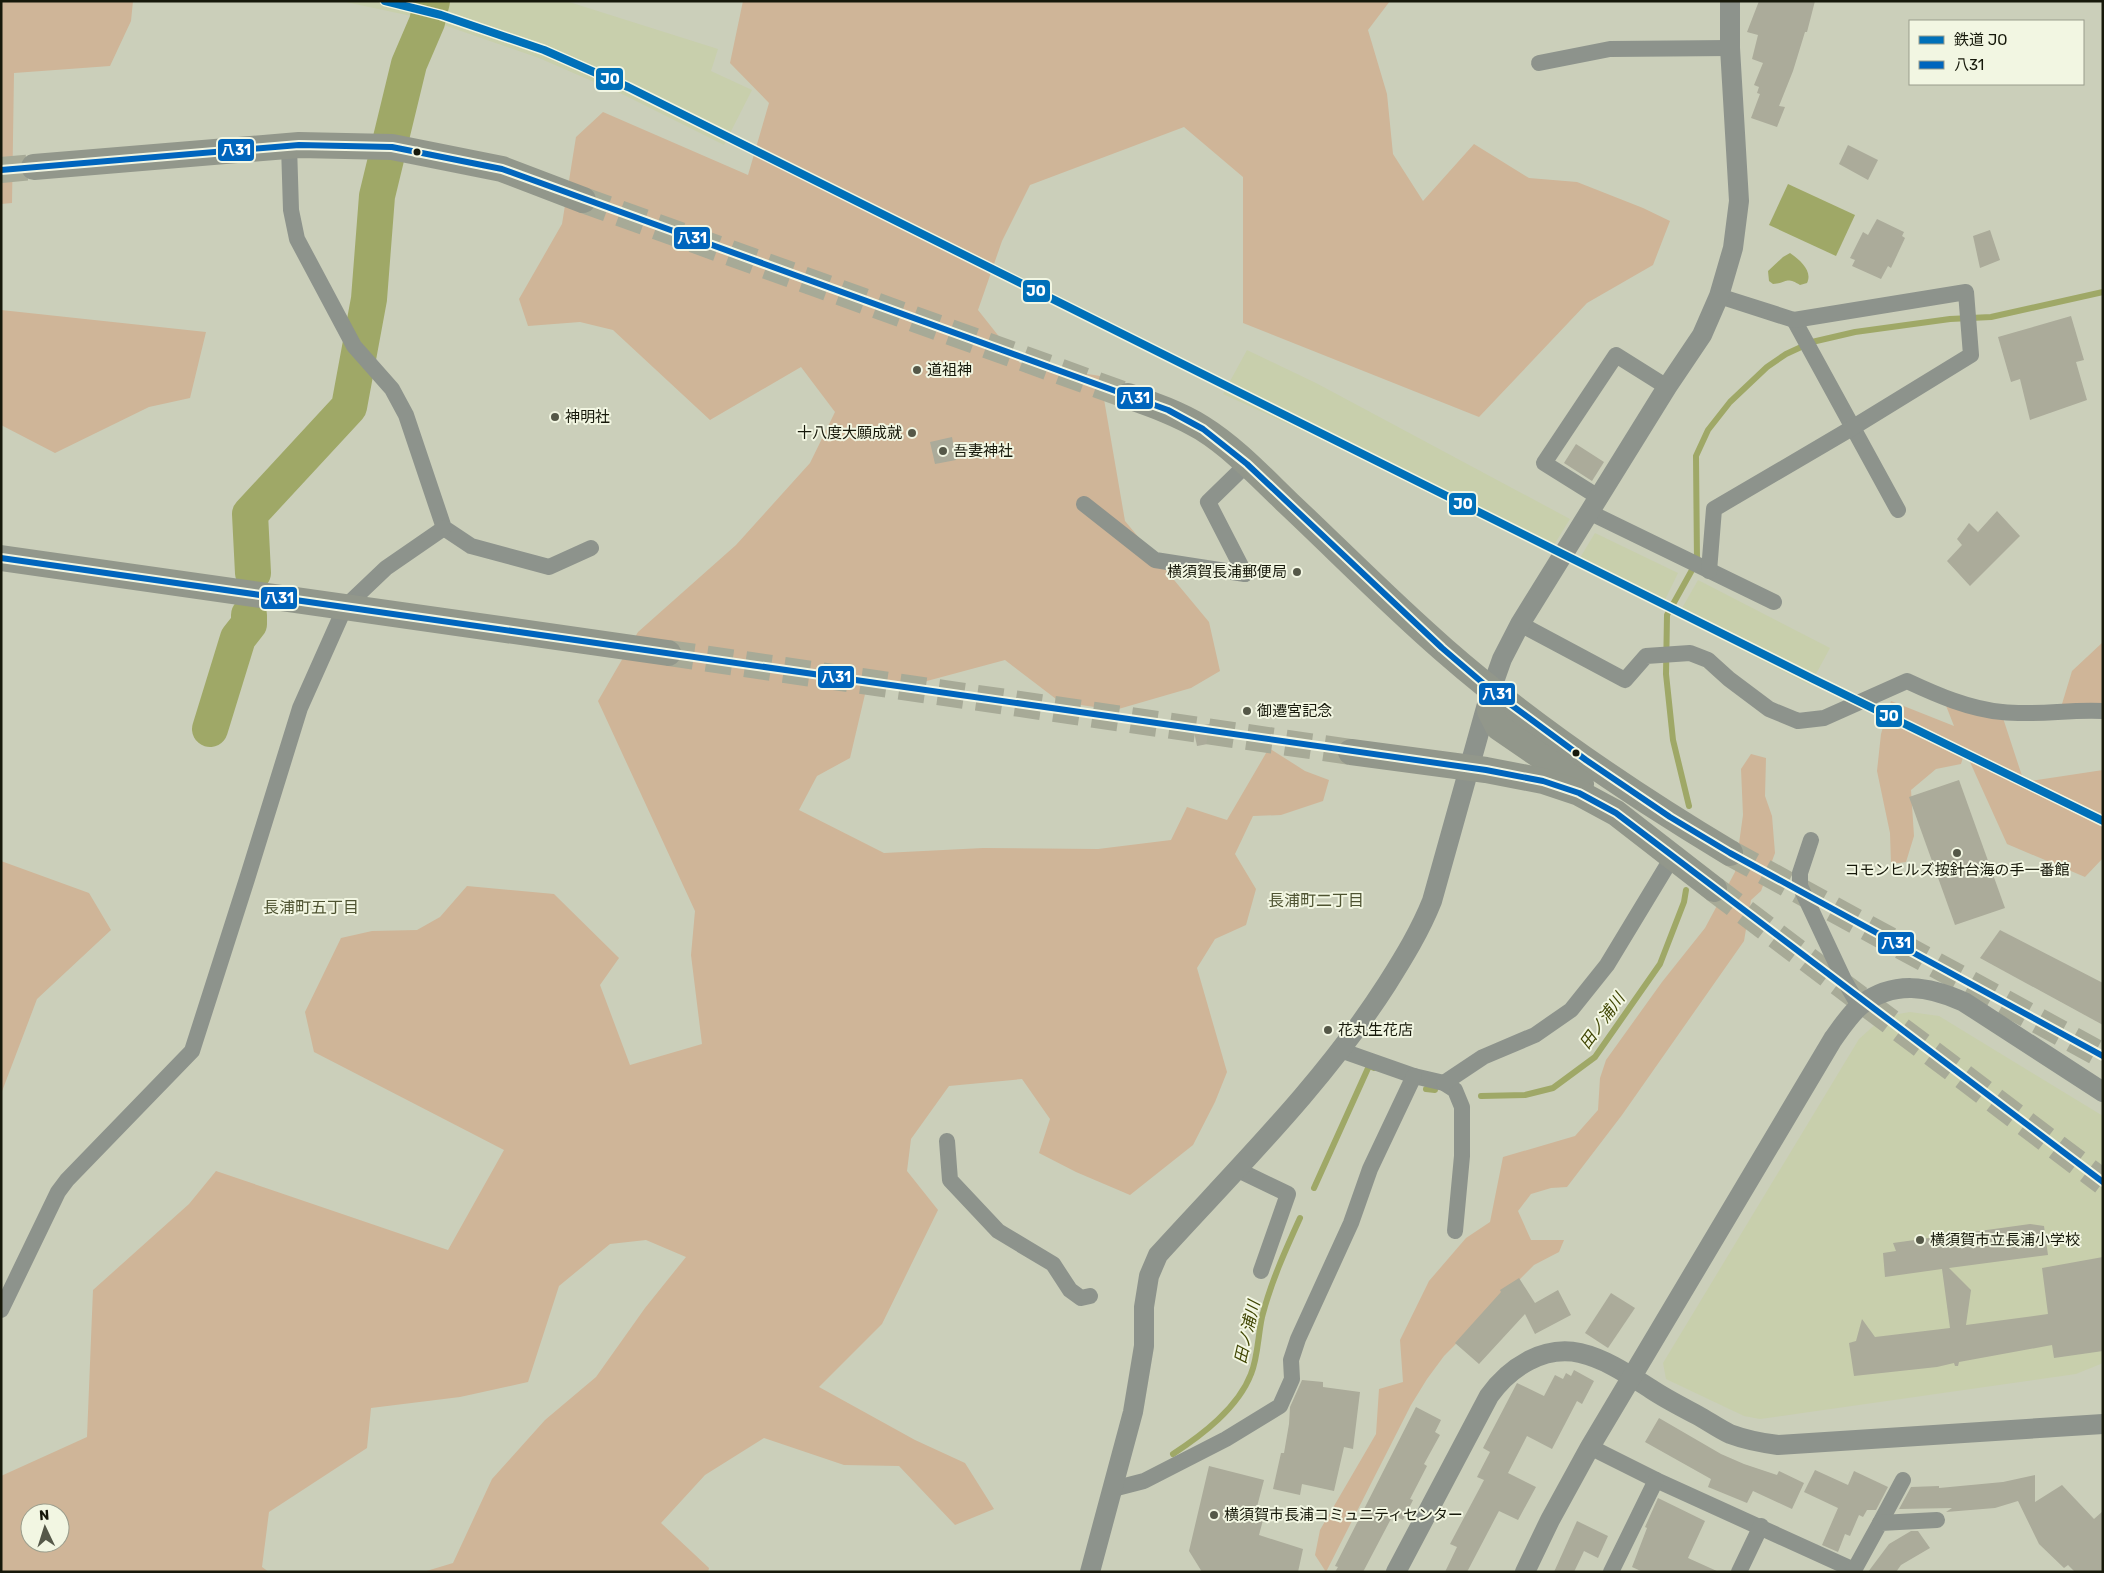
<svg xmlns="http://www.w3.org/2000/svg" width="2104" height="1573" viewBox="0 0 2104 1573" font-family="Rubik,'Noto Sans JP',sans-serif">
<style>
.built{fill:#c8cfac}
.green{fill:#cfb598;fill-rule:evenodd}
.water{fill:#9fa867}
.lines{fill:none;stroke-linecap:round;stroke-linejoin:round}
.stream{stroke:#9fa867;stroke-width:6}
.river{stroke:#9fa867;stroke-width:36}
.building{fill:#abab9a}
.trunk-tunnel{stroke:#a7aa97;stroke-width:26;stroke-dasharray:26 13;stroke-linecap:butt}
.minor{stroke:#8d938c;stroke-width:16}
.tertiary{stroke:#8d938c;stroke-width:20}
.trunk{stroke:#92978b;stroke-width:26}
.bus-1-casing{stroke:#f2f6e2;stroke-width:10}
.bus-1{stroke:#0065bd;stroke-width:6}
.rail-1-casing{stroke:#f2f6e2;stroke-width:11}
.rail-1{stroke:#0070b9;stroke-width:8}
.bus-dot{fill:#16180a;stroke:#f2f6e2;stroke-width:2}
.poi-dot{fill:#555848;stroke:#f2f6e2;stroke-width:2}
.labels{text-anchor:middle;dominant-baseline:central;stroke-width:4;stroke-linejoin:round;paint-order:stroke}
.poi-label{font-size:15px;fill:#16180a;stroke:#f2f6e2;text-anchor:start}
.neighbourhood-label{font-size:16px;fill:#4e5331;stroke:#f2f6e2}
.water-label{font-size:16px;font-style:italic;fill:#404603;stroke:#f2f6e2}
.line-badge{stroke:#f2f6e2;stroke-width:2}
.badge-label{font-size:14px;text-anchor:middle;font-weight:bold;fill:#fff}
</style>
<rect width="100%" height="100%" fill="#cbcfba"/>
<g class="built">
<polygon points="341,1 420,1 416,17"/>
<polygon points="448,1 566,1 718,49 711,71 752,90 724,145 624,95 539,58 438,23"/>
<polygon points="1247,350 1316,383 1570,519 1549,553 1312,435 1223,394"/>
<polygon points="1595,533 1678,573 1661,608 1575,566"/>
<polygon points="1698,580 1830,648 1810,685 1677,617"/>
<polygon points="1910,1012 1939,1016 2103,1116 2103,1363 2076,1374 1760,1419 1744,1416 1666,1379 1663,1363 1859,1039 1878,1022 1893,1015"/>
</g>
<g class="green">
<polygon points="1,1 133,1 131,21 110,66 14,73 12,203 1,204"/>
<path d="M743,1H1390L1368,30L1387,94L1393,154L1423,201L1474,144L1529,178L1577,182L1643,208L1670,221L1653,265L1587,303L1479,417L1243,323V177L1184,127L1030,185L1002,241L978,310L1020,363L1100,376L1125,521L1209,622L1220,671L1191,688L1115,710L1060,702L1005,660L912,685L866,690L850,758L817,776L799,810L884,853L983,848L1098,849L1171,840L1187,807L1227,820L1269,748L1305,771L1329,780L1323,801L1281,815L1253,816L1235,854L1256,889L1246,925L1215,939L1197,968L1227,1072L1215,1102L1193,1145L1130,1195L1076,1172L1039,1153L1050,1119L1022,1079L949,1086L911,1139L907,1171L938,1210L882,1324L819,1387L915,1440L965,1463L994,1509L955,1525L899,1466L844,1465L764,1438L705,1475L661,1523L709,1568L708,1572H423L453,1563L492,1479L545,1420L596,1377L645,1308L686,1257L646,1240L610,1244L559,1286L528,1382L460,1397L371,1408L367,1448L269,1512L262,1567L269,1572H1V1476L87,1437L93,1290L189,1204L216,1171L448,1250L504,1150L314,1052L305,1012L341,938L372,931L417,930L440,917L467,886L554,894L619,958L600,985L630,1065L702,1044L691,955L695,911L598,701L638,632L736,545L810,463L835,412L801,367L710,420L613,330L580,322L528,326L519,299L562,224L576,137L603,112L748,175L769,103L730,63ZM30,1513H60V1543H30Z"/>
<polygon points="1,310 206,332 190,398 149,407 55,453 1,425"/>
<polygon points="2103,642 2103,711 2062,704 2072,671"/>
<polygon points="1943,698 2001,712 2024,782 2103,770 2103,858 2085,877 2007,844 1965,751 1961,764 1936,769 1911,790 1914,836 1906,862 1891,864 1890,833 1877,771 1881,734 1891,701 1954,726"/>
<polygon points="1751,754 1766,758 1765,796 1772,816 1775,853 1761,891 1751,900 1744,941 1622,1115 1567,1187 1551,1188 1531,1194 1518,1211 1531,1240 1564,1240 1559,1252 1534,1265 1444,1356 1427,1379 1411,1405 1326,1572 1315,1555 1320,1530 1376,1434 1379,1389 1403,1382 1400,1340 1429,1281 1466,1238 1490,1222 1503,1157 1575,1136 1598,1110 1600,1078 1606,1060 1662,982 1705,928 1735,872 1743,815 1741,769"/>
<polygon points="1,861 89,893 111,930 37,999 1,1094"/>
</g>
<g class="water">
<polygon points="1788,184 1855,215 1836,256 1769,225"/>
<path d="M1790,253C1800,260 1813,271 1807,283L1800,285C1786,276 1787,283 1773,284L1769,281L1768,271L1783,257Z"/>
</g>
<g class="lines">
<g class="stream">
<polyline points="1689,806 1673,740 1666,674 1667,615 1697,561 1696,456 1708,430 1730,402 1767,367 1786,354 1812,342 1855,332 1950,319 1991,317 2103,292"/>
<polyline points="1426,1089 1435,1090"/>
<polyline points="1481,1096 1525,1095 1553,1088 1595,1057 1660,964 1684,902 1686,890"/>
<polyline points="1314,1188 1369,1066 1374,1068"/>
<path d="M1173,1454C1202,1435 1238,1408 1251,1374C1258,1357 1258,1335 1262,1317C1271,1282 1285,1251 1300,1218"/>
</g>
<g class="river">
<polyline points="253,573 250,514 349,407 369,299 377,196 409,64 427,22 432,1"/>
<polyline points="210,729 238,638 249,624 249,615"/>
</g>
</g>
<g class="building">
<polygon points="1759,1 1815,1 1807,32 1805,32 1793,71 1779,106 1785,107 1777,127 1751,118 1760,94 1757,93 1759,87 1754,85 1763,63 1752,59 1758,35 1747,32"/>
<polygon points="1848,145 1878,160 1868,180 1839,164"/>
<polygon points="1877,219 1904,232 1902,236 1905,238 1891,268 1888,266 1881,279 1852,266 1855,260 1850,258 1863,232 1868,235"/>
<polygon points="1990,230 2000,260 1980,268 1973,236"/>
<polygon points="2071,316 2084,360 2076,362 2087,400 2030,420 2020,379 2011,382 1998,337"/>
<polygon points="952,437 956,460 935,464 930,442"/>
<polygon points="1576,444 1604,462 1592,481 1564,463"/>
<polygon points="1997,511 2020,536 1970,586 1947,561 1962,545 1957,539 1969,523 1978,532"/>
<polygon points="1210,724 1213,743 1197,746 1193,727"/>
<polygon points="1959,780 2005,908 1955,925 1909,797"/>
<polygon points="2000,930 2103,983 2103,1025 1980,958"/>
<polygon points="2030,1224 2044,1226 2048,1255 1949,1268 1971,1290 1966,1325 2048,1314 2042,1268 2103,1257 2103,1351 2054,1358 2052,1345 1959,1362 1958,1366 1955,1366 1954,1363 1937,1367 1854,1376 1849,1343 1856,1341 1862,1319 1875,1337 1950,1328 1942,1269 1885,1277 1883,1253 1896,1251 1893,1243"/>
<polygon points="1519,1278 1535,1303 1558,1290 1571,1315 1535,1334 1525,1314 1479,1364 1455,1343 1501,1292 1500,1290"/>
<polygon points="1611,1293 1635,1308 1608,1348 1585,1333"/>
<polygon points="1574,1370 1594,1381 1582,1404 1577,1401 1552,1449 1527,1436 1508,1473 1536,1487 1518,1520 1499,1511 1467,1572 1445,1572 1457,1547 1450,1544 1484,1480 1477,1477 1490,1452 1483,1448 1517,1383 1544,1396 1555,1375 1563,1379 1566,1373 1571,1376"/>
<polygon points="1302,1380 1323,1382 1323,1387 1360,1392 1353,1449 1344,1447 1334,1491 1302,1484 1300,1495 1273,1489 1281,1453 1284,1453 1289,1424 1290,1407"/>
<polygon points="1416,1407 1441,1420 1435,1432 1440,1435 1424,1464 1427,1466 1410,1499 1413,1500 1403,1520 1393,1515 1363,1572 1335,1572 1338,1567 1335,1566"/>
<polygon points="1659,1418 1721,1454 1744,1464 1777,1475 1779,1471 1804,1483 1792,1509 1753,1491 1747,1503 1708,1487 1711,1479 1645,1442"/>
<polygon points="1209,1466 1264,1480 1254,1518 1263,1520 1259,1535 1303,1549 1298,1572 1202,1572 1189,1551"/>
<polygon points="1815,1470 1848,1485 1854,1471 1888,1487 1876,1510 1867,1510 1863,1517 1859,1515 1850,1536 1845,1534 1838,1552 1822,1545 1838,1508 1804,1492"/>
<polygon points="2035,1475 2035,1502 2062,1485 2094,1519 2103,1511 2103,1572 2075,1572 2068,1565 2064,1568 2039,1544 2018,1501 1995,1508 1946,1512 1952,1508 1899,1509 1911,1487 1939,1486 1939,1488 2003,1482"/>
<polygon points="1658,1498 1705,1521 1688,1558 1719,1572 1643,1572 1632,1567 1647,1528 1645,1527"/>
<polygon points="1577,1521 1608,1536 1598,1558 1584,1551 1574,1572 1554,1572"/>
<polygon points="1911,1531 1918,1531 1930,1548 1901,1565 1896,1572 1868,1572 1889,1544"/>
</g>
<g class="lines">
<g class="trunk-tunnel">
<polyline points="1,170 34,167"/>
<polyline points="583,200 1128,396"/>
<polyline points="668,653 1351,752"/>
<polyline points="1730,853 2103,1056"/>
<polyline points="1714,889 2103,1182"/>
</g>
<g class="minor">
<polyline points="1539,63 1610,49 1730,48"/>
<polyline points="289,146 291,210 297,239 354,346 392,389 406,415 444,528 471,546 549,567 591,548"/>
<polyline points="1794,320 1898,510"/>
<polyline points="1600,498 1544,463 1616,355 1667,387"/>
<polyline points="1084,504 1155,560 1245,574"/>
<polyline points="1591,513 1774,602"/>
<polyline points="1709,571 1714,509 1852,428 1971,355 1966,292 1794,320 1719,296"/>
<polyline points="1245,574 1208,502 1247,464"/>
<path d="M1520,624L1625,680L1646,656L1690,653L1708,660L1729,679L1769,709L1798,721L1824,718L1907,681C1937,695 1969,709 2002,712C2036,716 2069,709 2103,711"/>
<polyline points="1811,840 1800,873 1800,886 1844,980 1859,1006"/>
<polyline points="1340,1050 1414,1076 1444,1083 1455,1090 1462,1107 1462,1156 1455,1231"/>
<polyline points="1444,1083 1483,1057 1535,1035 1571,1010 1607,965 1673,856"/>
<polyline points="947,1141 950,1180 998,1231 1053,1264 1070,1290 1081,1298 1090,1296"/>
<polyline points="1236,1169 1288,1194 1261,1271"/>
<polyline points="1,1310 58,1192 67,1180 192,1051 247,879 300,708 345,607 386,568 444,528"/>
<polyline points="1590,1447 1656,1480 1854,1570"/>
<polyline points="1113,1489 1144,1481 1226,1439 1280,1406 1292,1379 1291,1360 1298,1339 1351,1223 1370,1169 1414,1076"/>
<polyline points="1880,1523 1903,1480"/>
<polyline points="1611,1572 1656,1480"/>
<polyline points="1739,1572 1761,1526"/>
<polyline points="1853,1572 1880,1523 1937,1520"/>
</g>
<g class="tertiary">
<path d="M1090,1572L1133,1412L1144,1346V1307L1149,1276L1158,1255C1237,1168 1323,1084 1387,984C1404,957 1420,931 1432,901L1491,690L1502,659L1520,624L1667,387L1702,335L1719,296L1733,248L1739,201L1730,48V1"/>
<path d="M1396,1572L1489,1396C1509,1368 1543,1345 1580,1353C1606,1359 1629,1375 1651,1389C1666,1399 1682,1407 1697,1415C1708,1421 1719,1429 1730,1434C1746,1440 1762,1443 1778,1445L2103,1424"/>
<path d="M1525,1572L1550,1520L1590,1447L1833,1039C1841,1028 1850,1014 1861,1005C1894,980 1929,986 1964,1002L2103,1092"/>
</g>
<g class="trunk">
<polyline points="34,167 299,145 392,147 502,169 583,200"/>
<path d="M1128,396C1154,405 1179,414 1202,428C1234,448 1261,477 1288,503C1340,552 1390,603 1444,650C1532,727 1630,793 1730,853"/>
<polyline points="1,558 668,653"/>
<polyline points="1491,690 1490,711 1498,727 1581,784"/>
<polyline points="1351,752 1486,770 1543,781 1579,793 1616,813 1714,889"/>
</g>
<g class="bus-1-casing">
<g id="bus-1">
<polyline points="1,170 299,145 392,147 502,169 1168,410 1203,429 1247,464 1442,648 1491,690 1586,760 1670,817 1730,853 2103,1056"/>
<polyline points="1,558 1486,770 1543,781 1579,793 1616,813 2103,1182"/>
</g>
</g>
<use href="#bus-1" class="bus-1"/>
<g class="rail-1-casing">
<polyline id="rail-1" points="385,1 441,15 544,50 628,87 1813,679 2103,821"/>
</g>
<use href="#rail-1" class="rail-1"/>
</g>
<g class="bus-dot">
<circle cx="417" cy="152" r="4.5"/>
<circle cx="1576" cy="753" r="4.5"/>
</g>
<g class="poi-dot">
<circle cx="917" cy="370" r="5"/>
<circle cx="555" cy="417" r="5"/>
<circle cx="912" cy="433" r="5"/>
<circle cx="943" cy="451" r="5"/>
<circle cx="1297" cy="572" r="5"/>
<circle cx="1247" cy="711" r="5"/>
<circle cx="1957" cy="853" r="5"/>
<circle cx="1328" cy="1030" r="5"/>
<circle cx="1920" cy="1240" r="5"/>
<circle cx="1214" cy="1515" r="5"/>
</g>
<g class="labels">
<g class="poi-label">
<text x="927" y="370">道祖神</text>
<text x="565" y="417">神明社</text>
<text x="902" y="433" text-anchor="end">十八度大願成就</text>
<text x="953" y="451">吾妻神社</text>
<text x="1287" y="572" text-anchor="end">横須賀長浦郵便局</text>
<text x="1257" y="711">御遷宮記念</text>
<text x="1957" y="870" text-anchor="middle">コモンヒルズ按針台海の手一番館</text>
<text x="1338" y="1030">花丸生花店</text>
<text x="1930" y="1240">横須賀市立長浦小学校</text>
<text x="1224" y="1515">横須賀市長浦コミュニティセンター</text>
</g>
<g class="neighbourhood-label">
<text x="1316" y="900">長浦町二丁目</text>
<text x="311" y="907">長浦町五丁目</text>
</g>
<g class="water-label">
<text transform="translate(1602 1021) rotate(-54)">田ノ浦川</text>
<text transform="translate(1247 1332) rotate(-77)">田ノ浦川</text>
</g>
</g>
<g class="line-badge">
<rect x="595" y="67" width="29" height="24" rx="5" fill="#0070b9"/>
<rect x="217" y="138" width="38" height="24" rx="5" fill="#0065bd"/>
<rect x="673" y="226" width="38" height="24" rx="5" fill="#0065bd"/>
<rect x="1022" y="279" width="29" height="24" rx="5" fill="#0070b9"/>
<rect x="1116" y="386" width="38" height="24" rx="5" fill="#0065bd"/>
<rect x="1448" y="492" width="29" height="24" rx="5" fill="#0070b9"/>
<rect x="260" y="586" width="38" height="24" rx="5" fill="#0065bd"/>
<rect x="817" y="665" width="38" height="24" rx="5" fill="#0065bd"/>
<rect x="1478" y="682" width="38" height="24" rx="5" fill="#0065bd"/>
<rect x="1875" y="704" width="28" height="24" rx="5" fill="#0070b9"/>
<rect x="1877" y="931" width="38" height="24" rx="5" fill="#0065bd"/>
</g>
<g class="badge-label">
<text x="610" y="84">JO</text>
<text x="236" y="155">八31</text>
<text x="692" y="243">八31</text>
<text x="1036" y="296">JO</text>
<text x="1135" y="403">八31</text>
<text x="1463" y="509">JO</text>
<text x="279" y="603">八31</text>
<text x="836" y="682">八31</text>
<text x="1497" y="699">八31</text>
<text x="1889" y="721">JO</text>
<text x="1896" y="948">八31</text>
</g>
<rect width="2104" height="1573" fill="none" stroke="#16180a" stroke-width="5"/>
<rect x="1909" y="20" width="175" height="65" fill="#f2f6e2" stroke="#9a9d8c"/>
<rect x="1919" y="36" width="25" height="8" fill="#0070b9" stroke="#9a9d8c"/>
<text x="1954" y="45" font-size="15" fill="#16180a">鉄道 JO</text>
<rect x="1919" y="61" width="25" height="8" fill="#0065bd" stroke="#9a9d8c"/>
<text x="1954" y="70" font-size="15" fill="#16180a">八31</text>
<g transform="translate(45 1528) rotate(356)"><circle r="24" fill="#f2f6e2" stroke="#9a9d8c"/>
<path d="M0-4L9 19L0 12L-9 19Z" fill="#555848"/>
<text y="-8" font-size="14" font-weight="bold" text-anchor="middle" fill="#16180a">N</text>
</g>
</svg>
